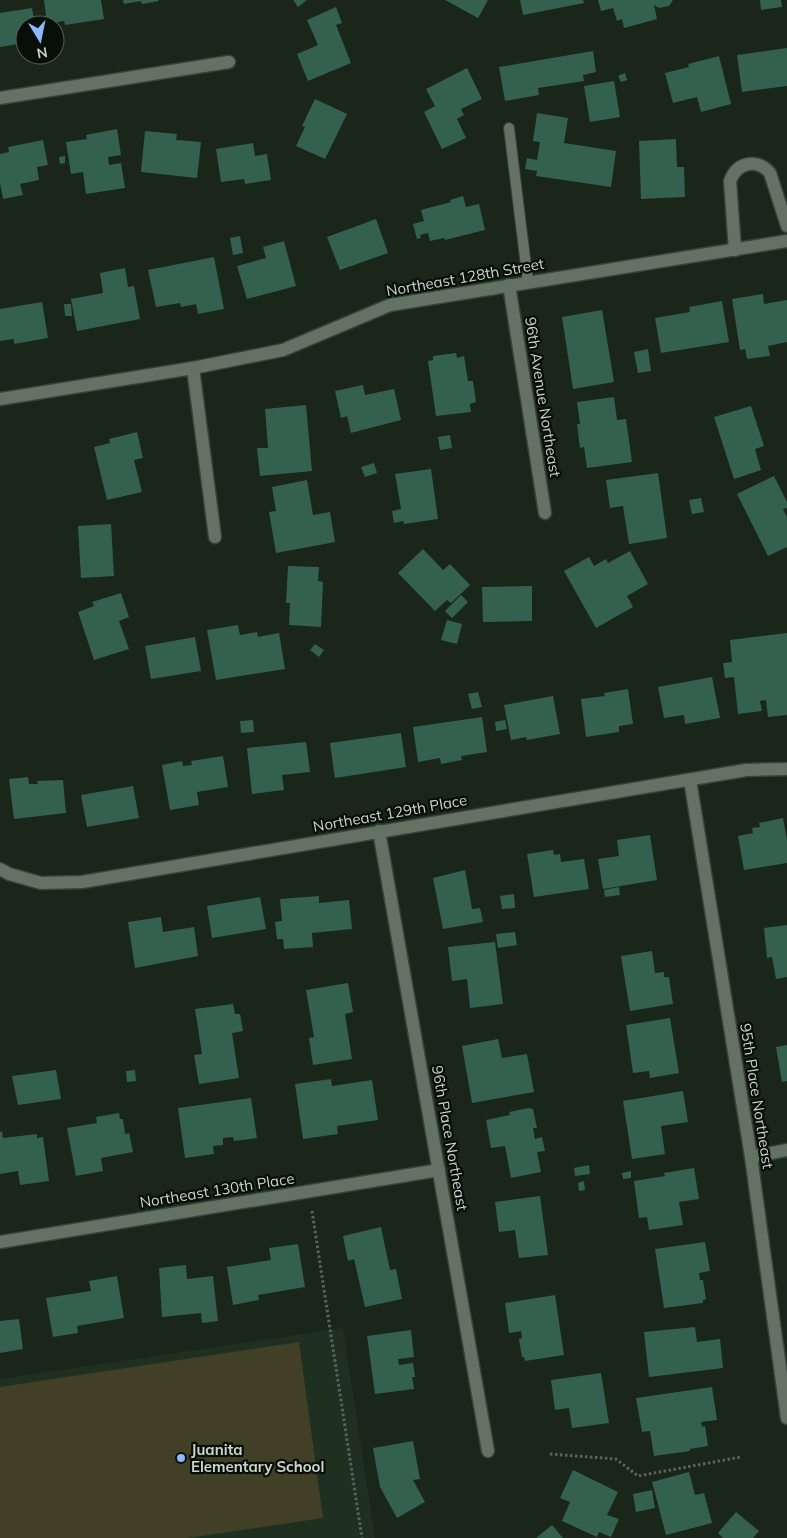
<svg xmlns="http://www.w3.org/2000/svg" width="787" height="1538" viewBox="0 0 787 1538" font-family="Mulish,sans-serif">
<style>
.built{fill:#1f3020}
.green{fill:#423f27}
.building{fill:#33604f}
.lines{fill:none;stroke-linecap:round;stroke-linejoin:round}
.service-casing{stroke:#394239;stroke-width:12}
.minor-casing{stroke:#394239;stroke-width:15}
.path{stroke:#5a655a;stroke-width:3;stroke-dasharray:2.5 2.5;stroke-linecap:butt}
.service{stroke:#647264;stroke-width:10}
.minor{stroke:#647264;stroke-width:12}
.poi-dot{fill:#8db9fc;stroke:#080e08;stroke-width:2}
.labels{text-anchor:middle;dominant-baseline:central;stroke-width:4.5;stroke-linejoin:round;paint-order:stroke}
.street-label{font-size:15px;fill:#ccd4cc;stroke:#080e08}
.poi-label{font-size:15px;font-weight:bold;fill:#ccd4cc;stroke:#080e08;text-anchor:start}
</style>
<rect width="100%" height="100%" fill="#1a261a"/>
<polygon class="built" points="343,1328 375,1538 0,1538 0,1379"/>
<polygon class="green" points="299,1342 323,1518 188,1538 0,1538 0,1387"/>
<g class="building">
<polygon points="44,0 101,0 104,19 65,25 64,21 47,24"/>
<polygon points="123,0 158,0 159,1 142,4 141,1 124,4"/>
<polygon points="293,0 307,0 298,7"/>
<polygon points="445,0 488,0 478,18"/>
<polygon points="520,0 583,0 584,3 523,15"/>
<polygon points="598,0 673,0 669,6 659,8 654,5 657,19 624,28 622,19 617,21 613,8 601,11"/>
<polygon points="760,0 781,0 782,7 761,10"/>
<polygon points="336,7 342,23 336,25 351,63 308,81 297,54 318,45 307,20"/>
<polygon points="32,8 35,25 25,25 25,43 0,47 0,13"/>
<polygon points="787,48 787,86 742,92 737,55"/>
<polygon points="593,51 596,72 583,75 584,81 538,88 539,95 505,101 499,67"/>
<polygon points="719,56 731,104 701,112 697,97 673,103 665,73 689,67 688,64"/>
<polygon points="467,68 482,99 461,109 464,115 457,119 466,138 442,149 424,112 435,106 426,89"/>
<polygon points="625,73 627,80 621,82 618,76"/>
<polygon points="614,81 620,117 590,122 584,86"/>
<polygon points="315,99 347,114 325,159 296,146 305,127 302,126"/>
<polygon points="537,113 568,118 564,143 616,151 611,187 536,176 537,171 525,169 527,158 537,160 540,142 533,141"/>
<polygon points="117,129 121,155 108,157 109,165 121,163 125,188 86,194 83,172 71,174 66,142 87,139 86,135"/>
<polygon points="145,131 177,134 176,140 201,142 197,178 141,172"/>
<polygon points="676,139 677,167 684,167 685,197 641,199 639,141"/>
<polygon points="43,140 48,165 37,167 39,180 20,184 23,195 3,199 0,183 0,154 9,152 8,147"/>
<polygon points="253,143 255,156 267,154 271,180 245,184 244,179 221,182 216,149"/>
<polygon points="65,156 65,163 60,164 59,157"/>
<polygon points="463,196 466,207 479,204 485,230 445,240 444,238 430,241 428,233 420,235 421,238 417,239 413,224 424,221 421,210 451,202 450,200"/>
<polygon points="376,219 388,253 340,270 327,237"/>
<polygon points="240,236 243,253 233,255 230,238"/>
<polygon points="284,241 296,286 247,299 237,266 266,258 263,247"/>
<polygon points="214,257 224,309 198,314 196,304 181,307 180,303 156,307 148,270"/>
<polygon points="125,268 128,287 134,286 140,319 77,331 71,299 103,293 100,273"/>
<polygon points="763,294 764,304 787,300 787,342 768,346 770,356 747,359 745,349 740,350 732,299"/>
<polygon points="722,301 729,342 661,353 655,318 690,312 689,307"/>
<polygon points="42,302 48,338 14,344 14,339 0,341 0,309"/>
<polygon points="64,304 71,304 72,316 65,316"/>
<polygon points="602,310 614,382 573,389 562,317"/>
<polygon points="648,349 651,371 638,373 634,352"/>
<polygon points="456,353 457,358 464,356 468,381 473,381 476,402 470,404 471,412 436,416 428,361 433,360 433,356"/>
<polygon points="363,385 365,395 394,389 401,420 351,433 347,416 341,418 335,391"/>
<polygon points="614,397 617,420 626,419 632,462 587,468 584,447 580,448 577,424 580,424 577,402"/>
<polygon points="306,405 312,471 260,476 257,448 268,448 265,409"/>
<polygon points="751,406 764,446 755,449 761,470 734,479 714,417"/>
<polygon points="137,432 143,458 134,460 142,492 107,500 94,447 110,443 109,439"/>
<polygon points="450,435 452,448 440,450 438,437"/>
<polygon points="374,463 377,473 365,477 361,467"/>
<polygon points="431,469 438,519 404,524 403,521 394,523 392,511 401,509 395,474"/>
<polygon points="658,473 667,538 629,544 623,506 610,508 606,480"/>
<polygon points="774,476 787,502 787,508 783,509 787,517 787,547 768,556 737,494"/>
<polygon points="307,480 313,515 330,512 335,542 276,553 269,512 276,511 272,487"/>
<polygon points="701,498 704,512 692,514 689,500"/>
<polygon points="111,524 114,576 81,578 78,526"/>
<polygon points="423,549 443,570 450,564 470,585 451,603 447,600 435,611 398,573"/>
<polygon points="630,551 648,584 627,596 633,607 596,628 564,571 589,557 594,566 606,559 608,563"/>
<polygon points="288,566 319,567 318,581 323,582 321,627 289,625 290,603 286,603"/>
<polygon points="532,586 532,621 483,622 482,587"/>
<polygon points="121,593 129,617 119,621 129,649 94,660 78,612 94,606 92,602"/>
<polygon points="461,595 468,602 452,618 445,611"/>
<polygon points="447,620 462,624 457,644 441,640"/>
<polygon points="238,625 240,635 257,632 258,637 279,633 285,669 216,680 207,630"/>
<polygon points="787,633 787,715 768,717 766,700 760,701 762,711 738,714 734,677 725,678 723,663 732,662 730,640"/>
<polygon points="195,637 201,671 151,679 145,646"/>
<polygon points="315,644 324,650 319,657 310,650"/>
<polygon points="712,677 720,718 685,724 684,715 664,718 658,687"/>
<polygon points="628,689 633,724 619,726 619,732 586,737 581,699 605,696 604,693"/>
<polygon points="478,692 482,707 472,709 468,694"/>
<polygon points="553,696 560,734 527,740 526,737 511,740 504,705"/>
<polygon points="482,717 487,752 461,756 462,760 441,764 440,758 418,762 413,727"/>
<polygon points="253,720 254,732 241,733 240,721"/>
<polygon points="505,720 507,729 496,731 495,722"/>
<polygon points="401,733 406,767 335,778 330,743"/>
<polygon points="306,742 310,772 282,775 284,790 252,794 247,748"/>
<polygon points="223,756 228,787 197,792 199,805 170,810 162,765 182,761 183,766 192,765 191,761"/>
<polygon points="28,777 29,784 38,784 37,781 63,780 66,813 14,819 9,779"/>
<polygon points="133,786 139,818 87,827 81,795"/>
<polygon points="783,818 787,840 787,863 744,870 738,836 753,833 752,828 760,827 759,823"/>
<polygon points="650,835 657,880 603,889 598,859 619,856 617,840"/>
<polygon points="553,850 554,855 560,854 561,862 584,859 589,889 534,897 527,854"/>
<polygon points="465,870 472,909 480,908 483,922 443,929 433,878"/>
<polygon points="619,887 620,895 605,897 604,890"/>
<polygon points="514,894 515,908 502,909 500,896"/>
<polygon points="319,896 319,903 349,900 352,929 312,933 313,947 284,949 283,939 277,939 275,922 282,921 280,899"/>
<polygon points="260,897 266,929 212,938 207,906"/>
<polygon points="161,917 163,932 194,927 198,956 135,968 128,922"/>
<polygon points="787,925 787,977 776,979 772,957 767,958 764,928"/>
<polygon points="515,932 517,945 498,948 496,934"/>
<polygon points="495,942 503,1004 470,1008 467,979 452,981 448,947"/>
<polygon points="652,951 655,973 664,972 664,977 669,977 673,1004 630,1011 621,956"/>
<polygon points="348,983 353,1012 345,1014 352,1059 313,1065 309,1038 314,1037 306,990"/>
<polygon points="233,1004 235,1014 240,1014 243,1031 232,1033 239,1078 199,1084 194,1055 202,1054 195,1009"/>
<polygon points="670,1018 679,1073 650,1078 649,1071 633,1073 626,1025"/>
<polygon points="498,1039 502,1058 527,1054 534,1092 472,1103 462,1046"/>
<polygon points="787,1045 787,1081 782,1082 776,1047"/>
<polygon points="56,1070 61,1099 18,1105 12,1076"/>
<polygon points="135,1070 136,1081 127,1082 126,1071"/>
<polygon points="331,1079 332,1086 372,1080 378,1120 337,1126 338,1134 303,1139 295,1084"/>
<polygon points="683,1091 688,1122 661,1126 665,1154 632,1159 623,1101"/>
<polygon points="251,1098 257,1138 234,1141 233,1137 223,1138 223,1145 213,1146 214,1154 185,1158 178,1108"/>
<polygon points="529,1108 533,1109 537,1128 533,1128 535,1139 542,1137 545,1151 537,1152 541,1172 511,1178 505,1146 491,1148 486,1120 510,1115 509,1112"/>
<polygon points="119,1113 120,1119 123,1119 125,1134 129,1133 133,1152 101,1158 103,1171 76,1176 67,1128 97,1123 96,1117"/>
<polygon points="2,1131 3,1138 37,1134 37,1138 43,1137 49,1181 20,1185 18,1171 0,1174 0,1132"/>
<polygon points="589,1165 590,1174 575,1176 574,1168"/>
<polygon points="694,1168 699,1199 679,1202 683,1225 649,1230 647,1217 639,1218 634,1181 665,1176 664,1173"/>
<polygon points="631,1171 631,1178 623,1179 622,1173"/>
<polygon points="584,1181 585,1190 579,1191 578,1183"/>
<polygon points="540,1196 548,1255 519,1258 515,1230 499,1232 495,1202"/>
<polygon points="381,1227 390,1270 396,1269 402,1299 365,1307 354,1259 348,1261 343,1236"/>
<polygon points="705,1242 710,1271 699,1273 700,1280 703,1280 706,1299 703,1300 703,1303 664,1308 655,1249"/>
<polygon points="298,1244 305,1287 258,1295 259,1300 233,1305 227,1267 271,1260 269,1248"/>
<polygon points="186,1265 187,1279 213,1276 218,1321 202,1323 201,1313 162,1317 159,1268"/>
<polygon points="117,1276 124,1318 77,1326 78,1333 53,1337 46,1298 91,1291 89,1281"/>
<polygon points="555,1295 564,1355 525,1361 524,1357 522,1357 519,1339 522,1338 521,1331 509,1333 505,1303"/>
<polygon points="19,1319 23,1349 0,1353 0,1321"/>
<polygon points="695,1327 697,1342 720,1339 723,1368 649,1377 644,1332"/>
<polygon points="411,1330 414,1357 398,1359 399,1365 413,1363 415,1377 412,1377 414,1389 375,1394 367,1336"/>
<polygon points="601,1373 609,1423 572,1428 569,1408 555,1410 551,1380"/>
<polygon points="712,1387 717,1420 701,1422 702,1427 705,1426 708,1446 690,1449 690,1451 654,1456 650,1431 642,1432 636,1398"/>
<polygon points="413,1441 420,1479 413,1480 425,1502 397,1518 380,1487 373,1448"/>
<polygon points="573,1470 618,1492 607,1515 619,1519 611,1537 599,1532 597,1537 562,1521 570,1502 560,1498"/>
<polygon points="689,1472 695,1495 704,1493 712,1523 666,1535 652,1482"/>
<polygon points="652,1490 655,1508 636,1512 633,1494"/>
<polygon points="736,1512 759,1531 753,1538 723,1538 718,1533"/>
<polygon points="552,1525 563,1538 536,1538"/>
</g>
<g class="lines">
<g class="service-casing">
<polyline id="service" points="509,128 528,282"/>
</g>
<g class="minor-casing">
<g id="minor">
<polyline points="0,98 229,62"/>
<path d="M735,250L730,181C737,162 757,158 770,173L787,226"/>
<polyline points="509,285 545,513"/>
<polyline points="193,368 215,537"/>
<polyline points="0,399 193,368 283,350 390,305 787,241"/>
<polyline points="690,780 751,1157 787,1418"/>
<polyline points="379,831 488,1451"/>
<polyline points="0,869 9,874 41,883 82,882 746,770 787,769"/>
<polyline points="751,1157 787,1150"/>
<polyline points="0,1242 439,1170"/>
</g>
</g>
<g class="path">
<polyline points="312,1211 362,1538"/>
<polyline points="550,1454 616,1459 638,1476 741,1457"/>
</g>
<use href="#service" class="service"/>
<use href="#minor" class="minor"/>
</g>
<circle class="poi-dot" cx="181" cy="1458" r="5"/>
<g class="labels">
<g class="street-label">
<text transform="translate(465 277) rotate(-10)">Northeast 128th Street</text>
<text transform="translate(543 397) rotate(81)">96th Avenue Northeast</text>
<text transform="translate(390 813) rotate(-10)">Northeast 129th Place</text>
<text transform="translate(757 1096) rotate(81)">95th Place Northeast</text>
<text transform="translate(450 1138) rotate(80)">96th Place Northeast</text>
<text transform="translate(217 1190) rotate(-9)">Northeast 130th Place</text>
</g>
<g class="poi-label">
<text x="191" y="1449">Juanita<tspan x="191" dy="17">Elementary School</tspan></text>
</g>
</g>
<g transform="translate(40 40) rotate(170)"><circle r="24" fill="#080e08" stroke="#565d56"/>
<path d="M0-4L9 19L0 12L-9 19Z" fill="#8db9fc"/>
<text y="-8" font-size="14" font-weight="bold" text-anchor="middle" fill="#ccd4cc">N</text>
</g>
</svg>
